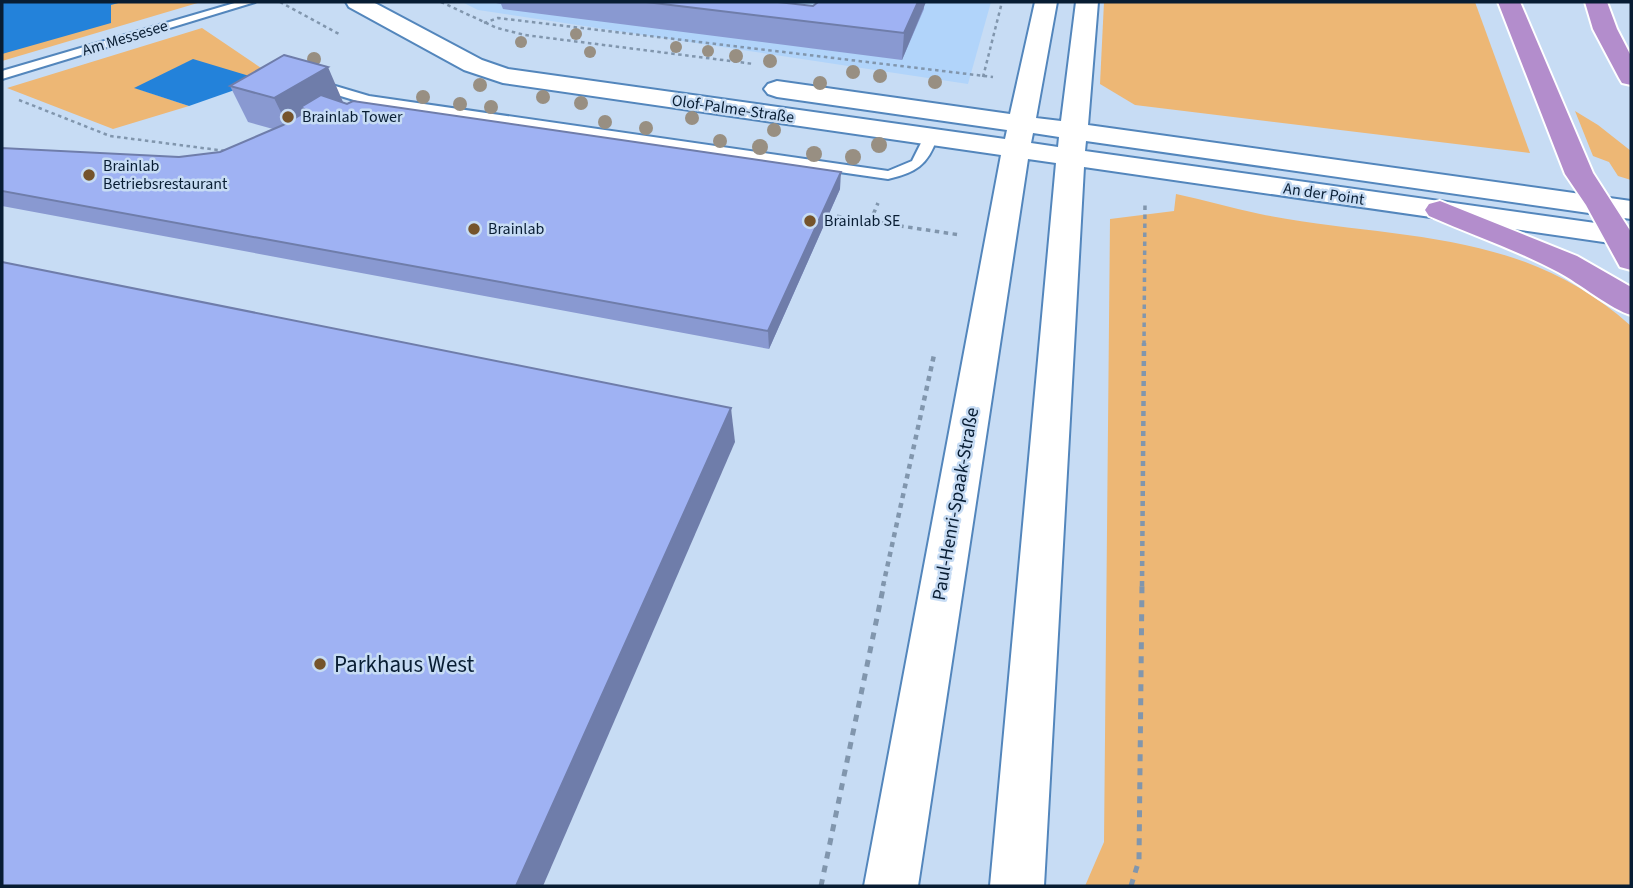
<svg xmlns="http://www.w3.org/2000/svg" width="1633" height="888" viewBox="0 0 1633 888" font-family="'Source Sans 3',sans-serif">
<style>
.built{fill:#b1d4fa}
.green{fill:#edb775}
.water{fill:#2382da}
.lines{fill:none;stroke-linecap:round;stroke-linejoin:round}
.service-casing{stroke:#5386bc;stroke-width:4}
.secondary-casing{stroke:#5386bc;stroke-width:4}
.motorway-casing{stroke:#fff;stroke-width:4}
.path-far3{stroke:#8196ad;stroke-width:2.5;stroke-dasharray:3.5 3.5;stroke-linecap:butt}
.path-far2{stroke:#8196ad;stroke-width:3.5;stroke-dasharray:4.5 4.5;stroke-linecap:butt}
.path-far1{stroke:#8196ad;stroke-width:4.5;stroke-dasharray:5 5;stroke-linecap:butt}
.path{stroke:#8196ad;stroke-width:5;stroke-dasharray:7 7;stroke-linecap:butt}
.service{fill:#fff;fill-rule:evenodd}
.secondary{fill:#fff;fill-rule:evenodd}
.motorway{fill:#b38dcc;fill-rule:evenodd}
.tree{fill:#988f82}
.wall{fill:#8999d1}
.shaded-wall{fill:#6f7daa}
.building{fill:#9fb2f3;stroke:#6f7daa;stroke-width:2}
.poi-dot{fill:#75542b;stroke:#c7dcf4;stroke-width:2.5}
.labels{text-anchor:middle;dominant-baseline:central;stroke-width:5;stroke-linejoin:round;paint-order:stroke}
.far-street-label{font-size:16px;fill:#081d33;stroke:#c7dcf4}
.far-poi-label{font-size:16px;fill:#081d33;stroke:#c7dcf4;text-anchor:start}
.street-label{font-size:19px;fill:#081d33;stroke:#c7dcf4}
.near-poi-label{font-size:23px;fill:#081d33;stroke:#c7dcf4;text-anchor:start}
</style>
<rect width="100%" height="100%" fill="#c7dcf4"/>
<polygon class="built" points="462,2 991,2 968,84 478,10"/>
<g class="green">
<polygon points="2,2 201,2 2,61"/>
<polygon points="1104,2 1475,2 1530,153 1135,105 1100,84"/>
<polygon points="202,28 273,76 135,88 189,106 113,129 7,88"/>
<polygon points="1575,111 1598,125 1631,151 1631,180 1618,176 1609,162 1593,156"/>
<path d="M1176,194C1204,200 1232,208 1260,214C1396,241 1519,226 1631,326V886H1085L1104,842L1110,219L1174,211Z"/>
</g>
<g class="water">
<polygon points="2,2 122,2 111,5 111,23 2,54"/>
<polygon points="193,59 263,80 189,106 134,88"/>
</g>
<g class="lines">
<g class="service-casing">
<g id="service">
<polygon points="238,2 255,2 2,79 2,71"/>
<path d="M315,80L369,96L888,171L912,161L925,135L930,134L937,138C928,165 915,173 888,179L367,104L311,87L309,84Z"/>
</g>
</g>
<g class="secondary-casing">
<path id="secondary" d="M346,2H373L482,60L508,69L1005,139L1007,130L777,97L768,94L764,89L768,84L777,81L1010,114L1035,2H1057L1036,118L1061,121L1076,2H1098L1088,125L1631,201V219L1086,141L1085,151L1631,228V246L1084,167L1044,886H990L1056,163L1028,159L918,886H864L1001,155L503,83L464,70L349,7ZM1033,133L1059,137L1058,147L1031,143Z"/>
</g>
<g class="motorway-casing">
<g id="motorway">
<polygon points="1498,2 1520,2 1593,173 1631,232 1631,270 1620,267 1586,205 1565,174"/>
<polygon points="1585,2 1607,2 1617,29 1631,56 1631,85 1622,83 1619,78 1593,29"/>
<path d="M1440,201L1577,256L1631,287V315C1612,310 1579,283 1558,272C1517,250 1472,235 1429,216L1425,210L1429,204Z"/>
</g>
</g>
<g class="path-far3">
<polyline points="280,2 339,34"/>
<polyline points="441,2 497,28 525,35 754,64"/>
<polyline points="484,23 498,18 993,77"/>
<polyline points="983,77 1002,2"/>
<polyline points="19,100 110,136 226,151"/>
</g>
<g class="path-far2">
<polyline points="828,215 960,235"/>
<polyline points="870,222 878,203"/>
<polyline points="1144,345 1145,203"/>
</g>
<g class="path-far1">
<polyline points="883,586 934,355"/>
<polyline points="1142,586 1144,343"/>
</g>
<g class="path">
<polyline points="821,886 884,584"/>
<polyline points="1131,886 1139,860 1142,584"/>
</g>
<use href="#service" class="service"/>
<use href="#secondary" class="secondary"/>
<use href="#motorway" class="motorway"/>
</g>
<g class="tree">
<circle cx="576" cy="34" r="6"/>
<circle cx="521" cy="42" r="6"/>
<circle cx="676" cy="47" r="6"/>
<circle cx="708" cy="51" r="6"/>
<circle cx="590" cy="52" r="6"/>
<circle cx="736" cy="56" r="7"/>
<circle cx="314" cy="59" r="7"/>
<circle cx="770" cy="61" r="7"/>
<circle cx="853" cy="72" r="7"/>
<circle cx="880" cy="76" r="7"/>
<circle cx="935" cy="82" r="7"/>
<circle cx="820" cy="83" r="7"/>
<circle cx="480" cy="85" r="7"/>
<circle cx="423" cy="97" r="7"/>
<circle cx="543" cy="97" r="7"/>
<circle cx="581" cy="103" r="7"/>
<circle cx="460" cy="104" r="7"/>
<circle cx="491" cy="107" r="7"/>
<circle cx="692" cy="118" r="7"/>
<circle cx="605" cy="122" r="7"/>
<circle cx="646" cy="128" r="7"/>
<circle cx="774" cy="130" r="7"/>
<circle cx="720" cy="141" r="7"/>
<circle cx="879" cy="145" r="8"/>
<circle cx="760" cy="147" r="8"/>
<circle cx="814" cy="154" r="8"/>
<circle cx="853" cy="157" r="8"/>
</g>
<g class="wall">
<polygon points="491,2 786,2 785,3 813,6 924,3 924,9 902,60 503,9 501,4"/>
<polygon points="230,86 343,102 342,103 347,104 840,189 769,349 2,206 2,148 179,157 220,152 273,129 248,122"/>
</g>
<g class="shaded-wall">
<polygon points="918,2 926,2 902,60 904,33"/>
<polygon points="328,67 343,102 312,122 307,111 301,107 309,124 292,135 274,98"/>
<polygon points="841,172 840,189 769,349 768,331"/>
<polygon points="731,408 735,442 543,886 516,886"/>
</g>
<g class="building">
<polygon points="646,2 778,2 813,6 818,2 918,2 904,33"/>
<polygon points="284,55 328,67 274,98 230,86"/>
<polygon points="321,95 347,104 353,101 841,172 768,331 2,191 2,148 179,157 220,152 283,125 307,111 301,107"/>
<polygon points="2,262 731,408 516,886 2,886"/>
</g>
<g class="poi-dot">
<circle cx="288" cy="117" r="7"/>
<circle cx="89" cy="175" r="7"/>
<circle cx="810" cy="221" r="7"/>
<circle cx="474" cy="229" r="7"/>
<circle cx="320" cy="664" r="7"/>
</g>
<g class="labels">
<g class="far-street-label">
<text transform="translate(125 38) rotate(-17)">Am Messesee</text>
<text transform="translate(733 109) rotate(8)">Olof-Palme-Straße</text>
<text transform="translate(1324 194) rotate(8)">An der Point</text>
</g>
<g class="far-poi-label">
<text x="302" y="117">Brainlab Tower</text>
<text x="103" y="166">Brainlab<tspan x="103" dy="18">Betriebsrestaurant</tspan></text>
<text x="824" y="221">Brainlab SE</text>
<text x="488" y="229">Brainlab</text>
</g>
<g class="street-label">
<text transform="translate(956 504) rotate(-80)">Paul-Henri-Spaak-Straße</text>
</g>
<g class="near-poi-label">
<text x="334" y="664">Parkhaus West</text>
</g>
</g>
<rect width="1633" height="888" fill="none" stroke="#081d33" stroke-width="7"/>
</svg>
